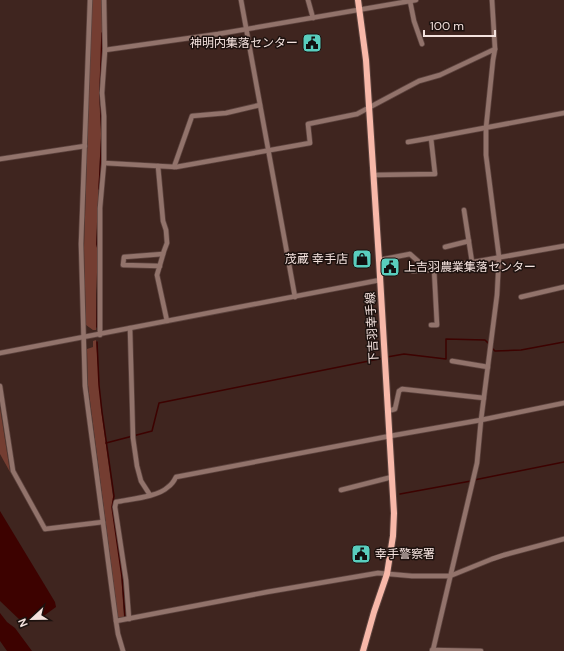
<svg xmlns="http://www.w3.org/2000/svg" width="564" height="651" viewBox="0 0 564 651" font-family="'DM Sans','Noto Sans JP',sans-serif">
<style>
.green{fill:#743d31}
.water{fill:#3d0200}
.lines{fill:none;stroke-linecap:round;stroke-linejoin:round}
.stream{stroke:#3d0200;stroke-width:1.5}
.minor-casing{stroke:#5c433e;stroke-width:6}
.major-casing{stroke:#5c433e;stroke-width:8}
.minor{stroke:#92736b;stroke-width:4.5}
.major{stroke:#f8b8a9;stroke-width:6}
.labels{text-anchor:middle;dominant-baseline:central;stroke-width:3;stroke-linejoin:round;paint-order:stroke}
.poi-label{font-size:12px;fill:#f4e2de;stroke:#1d120f;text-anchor:end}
.street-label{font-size:12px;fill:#f4e2de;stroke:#1d120f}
</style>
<rect width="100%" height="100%" fill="#3f251f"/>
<g class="green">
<polygon points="92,0 102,0 102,43 99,93 101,134 96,244 98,251 96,295 96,330 93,330 86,325 84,248"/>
<polygon points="96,340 101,409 113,497 112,507 121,572 124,618 120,619 118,617 88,385 87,349 93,347 93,341"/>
<polygon points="0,408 10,472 0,454"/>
</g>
<g class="water">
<polygon points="0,511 55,602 56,607 45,615 22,622 0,601"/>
<polygon points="0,613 7,622 15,628 32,651 7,651 0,641"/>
</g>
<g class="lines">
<g class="stream">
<polyline points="99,189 102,134 100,93 102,33"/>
<polyline points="98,223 97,244 98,249"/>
<polyline points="97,327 98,273"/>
<polyline points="97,342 99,385 102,412 114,496 112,507 122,577 125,617"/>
<polyline points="491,347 495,351 521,350 564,342"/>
<polyline points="387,357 404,354 446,359 446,339 485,340 489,344"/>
<polyline points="106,443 152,431 159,403 384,358"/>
<polyline points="474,480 564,462"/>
<polyline points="400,494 471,481"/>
</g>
<g class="minor-casing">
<g id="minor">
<polyline points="90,0 81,244 85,386 116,621 118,634 123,651"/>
<polyline points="241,0 295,297"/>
<polyline points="308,0 313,18"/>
<polyline points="410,1 414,21 422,44"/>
<polyline points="105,50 218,34 416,0"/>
<polyline points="408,142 431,138"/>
<polyline points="0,159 85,146"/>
<polyline points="104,163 176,167 310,143 308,124 357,114 402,90 419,81 440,75 495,49"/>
<polyline points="158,166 163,221 166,230 167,243 164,251 157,275 167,321"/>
<polyline points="174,167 192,116 226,113 260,105"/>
<polyline points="373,175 435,174 431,138 564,113"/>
<polyline points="464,210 472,262"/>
<polyline points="445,247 469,241"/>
<polyline points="379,260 410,254 428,270 564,246"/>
<polyline points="160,266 123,265 124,257 163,254"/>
<polyline points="413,271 428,270"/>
<polyline points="521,297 564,287"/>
<polyline points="431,325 437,325 434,268"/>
<polyline points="130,328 133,438 137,466 141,481 150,495"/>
<polyline points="100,335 100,208 104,163 104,116 102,93 105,50 104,0"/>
<polyline points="0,353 380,280"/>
<polyline points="452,361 488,367"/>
<polyline points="0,386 13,471 45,529 103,522"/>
<polyline points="388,411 395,409 399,391 402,389 484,398"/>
<polyline points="341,490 392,477"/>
<path d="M129,619L126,580L115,507L116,502C130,499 158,497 168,487C171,485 174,481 176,477L390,436L481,420L564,403"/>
<polyline points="116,621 267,592 378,573 412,576 450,576 492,559 504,555 564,539"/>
<polyline points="432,650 481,651"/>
<polyline points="433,650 477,463 481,420 497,295 499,257 486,155 486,128 493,60 495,49 492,0"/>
</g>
</g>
<g class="major-casing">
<polyline id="major" points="358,0 366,60 379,260 394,513 393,536 387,574 374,612 363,651"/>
</g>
<use href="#minor" class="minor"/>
<use href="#major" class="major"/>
</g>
<defs>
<g id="civic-square" transform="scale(1)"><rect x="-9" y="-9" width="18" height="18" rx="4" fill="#59cebe" stroke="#1d120f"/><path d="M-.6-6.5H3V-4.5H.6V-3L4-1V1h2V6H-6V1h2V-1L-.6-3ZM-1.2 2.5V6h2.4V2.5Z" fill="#111"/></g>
<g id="shop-square" transform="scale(1)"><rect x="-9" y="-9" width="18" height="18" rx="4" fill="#59cebe" stroke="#1d120f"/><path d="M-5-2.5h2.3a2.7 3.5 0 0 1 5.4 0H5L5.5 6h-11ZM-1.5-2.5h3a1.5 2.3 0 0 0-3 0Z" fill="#111"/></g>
</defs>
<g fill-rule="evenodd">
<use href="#civic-square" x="312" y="43"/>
<use href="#shop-square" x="362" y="259"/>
<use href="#civic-square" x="390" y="267"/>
<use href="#civic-square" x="361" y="554"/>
</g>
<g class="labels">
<g class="poi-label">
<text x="298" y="43">神明内集落センター</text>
<text x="348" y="259">茂蔵 幸手店</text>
<text x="404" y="267" text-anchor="start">上吉羽農業集落センター</text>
<text x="375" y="554" text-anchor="start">幸手警察署</text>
</g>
<g class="street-label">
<text transform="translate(372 328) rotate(-93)">下吉羽幸手線</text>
</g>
</g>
<g transform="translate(32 619) rotate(248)" stroke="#1d120f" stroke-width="3" paint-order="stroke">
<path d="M0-3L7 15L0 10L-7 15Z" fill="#f4e2de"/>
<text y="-6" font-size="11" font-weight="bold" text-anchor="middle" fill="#f4e2de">N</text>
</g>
<path d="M424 30v6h71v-6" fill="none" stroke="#f4e2de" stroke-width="2"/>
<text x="430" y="30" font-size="12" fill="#f4e2de" stroke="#1d120f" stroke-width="3" paint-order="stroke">100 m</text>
</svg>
